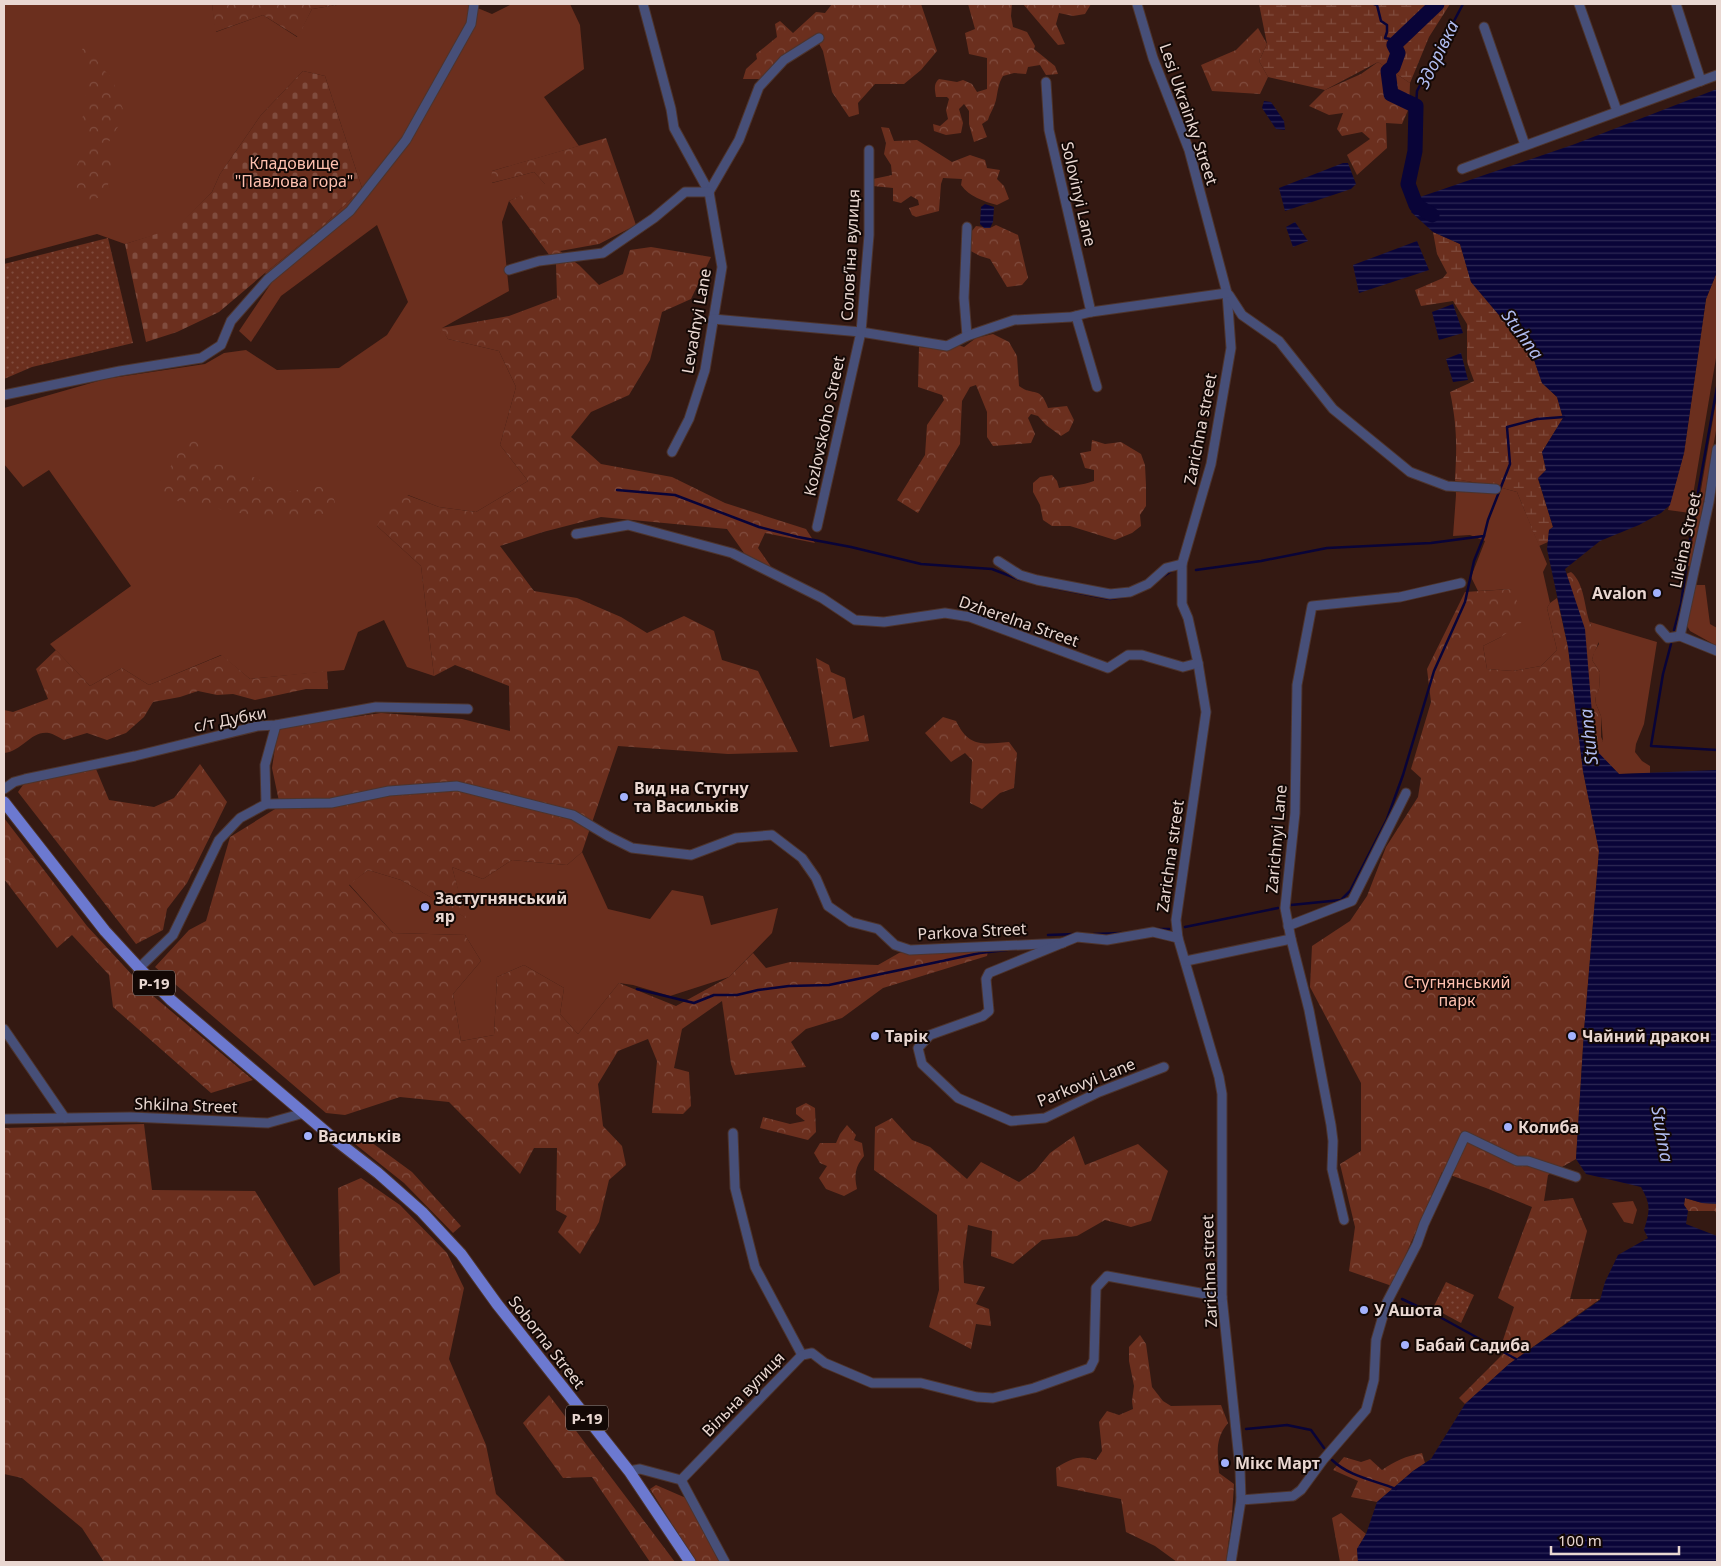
<svg xmlns="http://www.w3.org/2000/svg" width="1721" height="1566" viewBox="0 0 1721 1566" font-family="'Noto Sans',sans-serif">
<style>
.grass{fill:#6b2f1e}
.forest{fill:url(#forest-crowns)}
.wetland{fill:url(#wetland-marsh)}
.cemetery{fill:url(#cemetery-stones)}
.park{fill:url(#park-dots)}
.water{fill:url(#water-rules)}
.lines{fill:none;stroke-linecap:round;stroke-linejoin:round}
.stream{stroke:#090438;stroke-width:2.5}
.river{stroke:#090438;stroke-width:15}
.minor-casing{stroke:#4d342d;stroke-width:11}
.major-casing{stroke:#4d342d;stroke-width:13}
.minor{stroke:#474f78;stroke-width:9}
.major{stroke:#6c79d0;stroke-width:11}
.poi-dot{fill:#a3b2fd;stroke:#130805;stroke-width:2}
.labels{text-anchor:middle;dominant-baseline:central;stroke-width:4;stroke-linejoin:round;paint-order:stroke}
.shield{fill:#130805;stroke:#a99994;stroke-width:1}
.shield-label{font-size:15px;font-weight:bold;fill:#e9d7d1}
.street-label{font-size:16px;fill:#e9d7d1;stroke:#130805}
.park-label{font-size:16px;fill:#ffc1b0;stroke:#130805}
.poi-label{font-size:16px;font-weight:bold;fill:#e9d7d1;stroke:#130805;text-anchor:start}
.water-label{font-size:18px;font-style:italic;fill:#b1bdf1;stroke:#130805}
</style>
<defs>
<pattern id="forest-crowns" width="20" height="18" patternUnits="userSpaceOnUse" patternTransform="scale(1.25)"><rect width="20" height="18" fill="#6b2f1e"/><path d="M2 6a3 3 0 1 1 6 0M12 15a3 3 0 1 1 6 0" fill="none" stroke="#804c3e"/></pattern>
<pattern id="wetland-marsh" width="20" height="14" patternUnits="userSpaceOnUse" patternTransform="scale(1.25)"><rect width="20" height="14" fill="#6b2f1e"/><path d="M1 5h8M5 5V1M11 12h8M15 12V8" fill="none" stroke="#804c3e"/></pattern>
<pattern id="cemetery-stones" width="16" height="16" patternUnits="userSpaceOnUse" patternTransform="scale(1.25)"><rect width="16" height="16" fill="#6b2f1e"/><path d="M2 7V4a2 2 0 0 1 4 0v3zM10 15v-3a2 2 0 0 1 4 0v3z" fill="#804c3e"/></pattern>
<pattern id="park-dots" width="8" height="8" patternUnits="userSpaceOnUse" patternTransform="scale(1.25)"><rect width="8" height="8" fill="#6b2f1e"/><path d="M2 2h.1M6 6h.1" fill="none" stroke="#804c3e" stroke-width="1.8" stroke-linecap="round"/></pattern>
<pattern id="water-rules" width="6" height="5" patternUnits="userSpaceOnUse" patternTransform="scale(1.25)"><rect width="6" height="5" fill="#090438"/><path d="M0 2.5h6" fill="none" stroke="#2d2854"/></pattern>
</defs>
<rect width="100%" height="100%" fill="#341912"/>
<g class="grass">
<polygon points="4,4 212,4 216,32 263,15 297,37 312,9 343,4 468,4 492,14 512,4 570,4 580,25 584,69 544,97 579,146 492,171 492,183 534,172 546,185 509,201 502,222 509,291 442,328 448,339 499,351 516,387 500,445 528,481 476,512 439,507 408,495 377,526 421,566 434,676 407,667 384,620 358,632 344,670 250,679 221,655 149,685 122,668 90,686 50,644 131,586 49,470 23,487 4,464 4,408 105,379 205,364 224,353 246,350 277,370 339,368 387,335 408,302 377,225 281,296 251,342 239,331 272,282 265,273 322,227 362,188 325,76 303,71 261,115 220,174 212,192 175,229 125,244 97,234 4,259"/>
<polygon points="1717,272 1717,352 1690,513 1668,510 1684,453 1706,299"/>
<polygon points="1717,396 1717,425 1692,567 1688,566"/>
<polygon points="1455,479 1495,486 1517,492 1547,564 1543,572 1550,603 1547,608 1557,650 1541,666 1513,671 1487,669 1483,646 1501,637 1512,589 1478,591 1471,577 1485,541 1470,535 1453,536 1456,495"/>
<polygon points="1695,585 1705,585 1710,624 1717,628 1717,646 1690,631 1686,624"/>
<polygon points="1590,622 1657,642 1644,724 1636,744 1635,752 1642,761 1650,766 1650,773 1619,774 1594,749 1594,747 1603,741 1601,716 1596,704 1595,696 1599,689 1600,672 1592,660 1594,652 1599,644"/>
<polygon points="582,852 608,909 650,919 672,890 703,896 711,925 778,908 772,933 729,977 670,996 633,985 619,983 578,1034 560,1014 564,988 524,965 497,977 494,1035 461,1041 453,994 481,961 465,935 393,933 349,884 368,870 401,880 465,917 452,867 483,879 512,860 567,865"/>
<polygon points="1633,1201 1637,1210 1633,1224 1624,1222 1612,1203"/>
</g>
<g class="forest">
<polygon points="212,4 343,4 312,9 298,37 263,15 215,32"/>
<polygon points="832,4 921,4 937,51 921,70 904,84 875,84 858,103 859,114 849,117 832,92 823,51 817,40 803,42 761,79 743,79 746,69 757,59 756,54 777,37 775,24 780,21 793,33 816,12 825,13"/>
<path d="M968,4H1012L1011,16L1013,27L1027,32L1035,46L1034,49L1055,66L1058,74L1046,75L1040,65L1028,67L1026,74L1014,73L1003,76C998,84 998,91 996,100C994,108 990,113 988,120L982,124L987,137L974,142L969,124V111L964,104L959,109L963,123L961,133L946,135L934,131L933,124L940,126L948,119L946,110L949,99L947,97H936C935,90 933,84 939,79L957,82L963,80L972,84L977,92L987,89V58L969,54L965,33L975,29Z"/>
<polygon points="1023,4 1091,4 1085,14 1073,16 1059,13 1056,24 1065,44 1058,45"/>
<polygon points="1258,28 1267,44 1259,61 1268,77 1260,94 1212,91 1201,65 1236,50"/>
<polygon points="91,45 99,65 112,78 125,115 107,145 119,162 103,195 90,202 74,189 75,169 87,144 81,122 87,103 84,84 89,66 82,49"/>
<polygon points="1378,62 1410,83 1409,108 1402,124 1386,123 1387,148 1357,175 1347,155 1370,139 1362,132 1342,136 1337,129 1343,113 1329,115 1309,106 1325,90 1361,74"/>
<path d="M881,127L889,128L894,141L917,140L952,162L970,155L985,160L987,168L1000,170L997,179L1004,186L1009,199L997,205C983,201 970,197 961,185L962,179L943,178L941,184L939,211L916,217L912,215L909,208L919,205L918,200L911,196L901,203L893,201V188L873,186V179L892,175L891,165L884,154L886,143Z"/>
<polygon points="606,138 636,225 599,244 560,251 579,265 599,285 623,274 630,250 651,247 711,257 691,299 662,312 650,360 629,395 591,412 571,437 601,464 672,477 725,503 806,529 815,543 765,533 758,548 772,568 744,553 727,529 601,517 543,532 500,546 534,591 577,598 621,617 647,633 684,616 714,631 722,660 758,671 798,752 728,754 618,746 582,852 567,865 512,860 483,879 452,867 466,918 401,880 368,870 349,885 393,933 465,935 481,961 453,994 461,1041 494,1035 497,977 524,965 564,988 560,1014 578,1034 619,983 676,1006 729,977 753,953 766,968 790,962 878,965 899,953 989,947 987,956 883,988 842,1018 806,1029 791,1042 806,1067 735,1075 731,1064 722,1001 682,1029 674,1068 689,1072 691,1106 683,1114 652,1113 657,1061 648,1039 618,1051 598,1084 603,1126 622,1146 626,1165 609,1180 599,1222 580,1254 558,1232 567,1216 556,1210 557,1148 534,1148 520,1174 449,1102 400,1097 345,1115 326,1113 155,967 189,930 206,921 230,837 280,806 272,768 278,728 381,713 462,719 510,731 509,686 455,665 434,676 421,566 377,526 391,499 407,495 439,507 476,512 528,481 500,445 516,387 499,351 448,339 441,328 509,316 557,298 556,264 509,201 545,184 534,172 491,183 492,171"/>
<polygon points="996,225 1018,235 1028,278 1022,285 1007,287 990,259 980,256 967,249 971,232 976,226 990,228"/>
<path d="M993,334L1009,342L1017,356L1019,386C1034,397 1040,385 1048,408L1067,406L1074,420L1069,431L1061,436L1046,425L1038,416L1031,414L1028,418L1035,434L1031,443L993,446L987,437V412L976,385L970,387L962,401L960,444L918,513L897,500L925,455L927,425L944,400L942,395L918,387L919,347L948,350L958,345L964,347L976,338Z"/>
<polygon points="198,436 202,464 227,465 286,492 329,485 339,514 312,514 276,520 177,501 158,491 180,448"/>
<path d="M1092,440L1105,444L1121,442L1141,454L1145,465L1146,485V506L1140,515L1141,526L1132,533L1115,540L1070,526H1052L1043,520L1040,505L1033,492V483L1040,477L1052,475L1057,481L1059,488C1072,485 1081,486 1094,481V470L1085,468L1080,453L1091,451Z"/>
<path d="M1571,572C1585,584 1584,607 1590,623C1592,627 1596,631 1600,635C1599,645 1594,651 1592,660L1600,672L1599,689L1595,697L1596,704L1601,716V737L1603,741L1597,747L1590,748L1566,583V574Z"/>
<polygon points="1512,589 1525,620 1501,637 1483,646 1487,669 1513,671 1541,666 1557,650 1547,608 1550,603 1557,598 1568,647 1583,771 1599,851 1584,1031 1576,1159 1548,1175 1544,1201 1573,1198 1587,1231 1570,1299 1600,1299 1509,1364 1465,1404 1459,1398 1507,1350 1503,1340 1514,1307 1498,1298 1532,1207 1486,1188 1442,1172 1392,1286 1349,1271 1355,1227 1340,1164 1361,1151 1361,1083 1310,987 1312,946 1350,921 1367,896 1386,847 1418,797 1421,778 1411,769 1431,702 1427,669 1465,592"/>
<path d="M56,650L90,686L122,668L149,685L222,655L250,679L327,671L328,689H306L255,700L233,694L217,695L198,691L180,697L153,702L144,717L126,733L107,740L87,733L64,740C60,738 54,734 49,733C31,730 23,751 4,753V710L13,712L48,699L36,669Z"/>
<polygon points="816,658 829,665 831,672 845,678 853,719 864,715 869,741 830,747"/>
<path d="M943,717L956,721C969,748 983,744 1009,742L1017,753L1014,788L1000,793L982,809L970,803L972,760L965,753L951,762L925,733Z"/>
<polygon points="200,764 227,802 187,883 167,909 163,930 136,944 18,792 25,782 96,769 109,800 154,807 174,798"/>
<polygon points="4,818 87,926 146,990 253,1080 211,1093 113,1007 109,975 72,935 57,948 4,879"/>
<polygon points="806,1103 815,1108 816,1132 808,1140 760,1128 763,1117 790,1124 805,1121 796,1114 796,1108"/>
<polygon points="892,1118 912,1140 930,1147 967,1179 981,1162 1019,1182 1035,1171 1050,1153 1074,1136 1085,1165 1138,1144 1168,1171 1151,1221 1131,1227 1105,1220 1077,1236 1042,1240 1013,1264 991,1256 992,1231 968,1225 963,1262 964,1283 985,1287 976,1304 989,1309 991,1326 976,1324 971,1349 929,1327 939,1290 937,1215 874,1170 875,1127"/>
<polygon points="144,1124 152,1190 255,1191 314,1286 340,1273 338,1188 361,1178 400,1205 447,1253 464,1288 449,1359 486,1445 496,1494 566,1562 104,1562 82,1528 22,1478 4,1474 4,1128"/>
<path d="M847,1125L856,1135L854,1140L862,1143L864,1156C855,1167 854,1175 857,1189L844,1196L826,1189L819,1178L827,1166L820,1163L814,1153L820,1143H836L840,1134Z"/>
<polygon points="356,1131 412,1172 461,1226 453,1233 404,1183 350,1140"/>
<polygon points="1685,1198 1702,1203 1717,1204 1717,1214 1715,1211 1688,1211 1684,1205"/>
<path d="M1140,1335L1146,1344L1152,1387L1163,1401L1171,1406L1221,1405L1228,1423C1214,1440 1218,1453 1219,1473L1234,1484L1232,1515L1226,1562H1177L1155,1546L1126,1532L1121,1499L1057,1486L1056,1468C1070,1459 1080,1454 1096,1460L1102,1451L1099,1422L1107,1411L1119,1415L1133,1409L1132,1401L1134,1386L1129,1361V1347Z"/>
<polygon points="549,1395 675,1562 650,1562 592,1477 563,1478 523,1423"/>
<path d="M1422,1453L1425,1463L1413,1471L1377,1502L1351,1497L1358,1481L1333,1470L1344,1457L1361,1462L1370,1459L1382,1470C1395,1461 1406,1456 1422,1453Z"/>
<polygon points="656,1485 686,1498 719,1562 696,1562 650,1489"/>
<polygon points="1341,1513 1366,1534 1357,1549 1358,1562 1340,1562 1332,1518"/>
</g>
<g class="wetland">
<polygon points="1259,4 1450,4 1429,37 1410,83 1378,62 1325,90 1268,77 1259,61 1267,44"/>
<path d="M1433,232L1460,244L1471,282L1532,354L1542,383L1557,397L1563,418L1542,452L1546,470L1538,479L1553,527L1549,530L1548,542L1539,546L1517,492L1495,486L1455,479C1457,446 1457,425 1450,392L1474,381L1467,362V324L1453,301L1421,306L1415,290L1443,278L1447,273L1437,254Z"/>
</g>
<polygon class="cemetery" points="303,71 325,76 362,188 322,227 265,273 219,312 177,332 146,342 125,244 175,228 212,192 220,174 261,115"/>
<g class="park">
<polygon points="108,238 133,343 32,367 4,379 4,264"/>
<polygon points="1446,1282 1474,1295 1461,1323 1433,1308"/>
</g>
<g class="water">
<path d="M1717,89V272L1706,299L1684,453L1670,505L1661,513L1639,525L1600,541L1565,569L1585,629L1595,749L1619,774L1717,770V1204L1702,1203L1685,1198L1684,1205L1688,1211L1686,1224L1717,1236V1562H1358L1357,1549L1366,1534L1377,1502L1413,1471L1431,1459L1465,1404L1509,1364L1600,1300L1605,1282L1618,1255L1648,1238L1644,1230C1650,1210 1651,1205 1641,1187L1586,1174L1576,1159L1584,1031L1599,851L1583,771L1568,647L1547,549L1549,530L1553,527L1538,478L1546,470L1542,452L1563,418L1557,397L1542,383L1532,354L1471,282L1460,244L1433,232L1411,212L1420,197L1575,144Z"/>
<polygon points="1264,101 1271,102 1284,121 1285,130 1276,129 1262,108"/>
<polygon points="1343,163 1348,163 1356,184 1351,189 1285,211 1279,188"/>
<polygon points="985,204 994,207 993,222 990,228 984,228 980,224 981,207"/>
<polygon points="1295,222 1308,241 1293,247 1286,227"/>
<polygon points="1417,241 1429,270 1359,293 1353,265"/>
<polygon points="1453,304 1463,333 1439,340 1432,312"/>
<polygon points="1461,353 1468,380 1453,382 1446,359"/>
</g>
<g class="lines">
<g class="stream">
<polyline points="1374,4 1377,5 1381,21 1387,25 1387,32 1385,38 1390,39 1389,45 1394,45"/>
<polyline points="1416,106 1417,91 1463,4"/>
<polyline points="617,490 675,495 759,527 798,537 851,547 921,564 992,569 1020,580"/>
<polyline points="1196,570 1261,561 1327,548 1431,543 1484,536 1488,520 1510,464 1507,427 1537,419 1564,417"/>
<polyline points="1161,578 1173,570"/>
<polyline points="1045,586 1110,599 1130,596"/>
<polyline points="1674,630 1681,604 1692,526 1717,387"/>
<polyline points="1671,644 1663,674 1651,746 1717,750"/>
<polyline points="1291,905 1341,900 1350,891 1387,819 1403,775 1434,671 1465,602 1474,561 1484,536"/>
<polyline points="1185,927 1278,908"/>
<polyline points="1156,929 1169,929"/>
<polyline points="1094,934 1121,933"/>
<polyline points="1048,935 1076,934"/>
<polyline points="637,989 694,1003 714,995 737,995 758,990 789,986 829,985 980,953 1015,949"/>
<polyline points="1402,1299 1438,1316 1516,1359"/>
<polyline points="1246,1429 1287,1425 1311,1430 1324,1448"/>
<path d="M1332,1460C1350,1477 1374,1480 1396,1489"/>
</g>
<polyline class="river" points="1432,215 1416,205 1408,184 1415,151 1416,106 1391,94 1388,71 1393,67 1398,53 1394,45 1437,4"/>
<g class="minor-casing">
<g id="minor">
<polyline points="643,4 671,109 674,128 709,192 722,267 705,370 689,419 672,452"/>
<polyline points="1137,4 1153,58 1189,150 1227,293 1231,348 1211,464 1182,564 1182,604 1188,618 1198,663 1206,712 1176,920 1178,938 1219,1077 1222,1094 1222,1297 1240,1469 1241,1500 1231,1562"/>
<polyline points="1579,4 1617,111"/>
<polyline points="1676,4 1701,81"/>
<polyline points="1484,27 1525,145"/>
<polyline points="1046,82 1049,130 1091,312"/>
<polyline points="1462,169 1717,75"/>
<polyline points="709,192 739,140 759,87 784,60 819,38"/>
<polyline points="967,227 964,298 967,336"/>
<polyline points="509,270 539,261 603,253 654,218 685,192 709,192"/>
<polyline points="1229,295 1242,315 1279,341 1333,409 1410,472 1447,486 1496,489"/>
<polyline points="1076,316 1097,387"/>
<polyline points="713,319 861,332 947,346 967,336 1014,320 1071,317 1091,312 1227,293"/>
<polyline points="4,395 120,371 201,358 221,345 231,321 268,279 350,211 406,140 471,24 474,4"/>
<polyline points="817,527 861,332 869,235 869,150"/>
<polyline points="576,534 628,525 732,553 822,598 855,620 884,622 945,613 970,617 1108,668 1128,655 1142,655 1183,667 1198,663"/>
<polyline points="998,561 1020,575 1037,580 1110,594 1130,592 1148,584 1166,568 1182,564"/>
<polyline points="1660,629 1668,638 1680,636 1717,651"/>
<polyline points="1680,636 1709,502 1717,449"/>
<polyline points="4,789 14,782 25,779 135,756 258,726 276,725 376,707 468,709"/>
<polyline points="266,804 331,803 389,791 457,786 573,815 608,836 632,848 691,855 736,838 772,835 802,858 816,878 828,906 851,922 878,929 895,945 910,950 1063,943"/>
<polyline points="1288,926 1352,901 1406,793"/>
<polyline points="1186,961 1291,939"/>
<polyline points="139,968 173,935 219,840 240,818 266,804 265,765 276,725"/>
<polyline points="4,1029 65,1118"/>
<polyline points="1164,1067 1099,1092 1045,1118 1011,1121 958,1098 922,1064 918,1048 930,1035 983,1016 989,1011 986,979 989,973 1077,937 1107,940 1153,932 1178,938"/>
<polyline points="4,1119 131,1117 268,1123 304,1113"/>
<polyline points="733,1133 735,1188 755,1267 802,1355"/>
<polyline points="1344,1220 1332,1169 1333,1141 1331,1125 1309,1010 1291,939 1285,908 1295,813 1297,685 1312,606 1400,597 1461,583"/>
<polyline points="629,1471 640,1469 681,1480 725,1562"/>
<polyline points="681,1480 802,1355 812,1353 825,1363 872,1383 921,1383 977,1397 993,1398 1034,1388 1090,1368 1094,1360 1096,1288 1107,1276 1222,1297"/>
<polyline points="1241,1500 1293,1496 1301,1490 1323,1460 1366,1410 1374,1380 1376,1340 1387,1302 1417,1244 1424,1224 1465,1136 1517,1161 1528,1161 1576,1177"/>
</g>
</g>
<g class="major-casing">
<polyline id="major" points="4,802 105,931 139,968 171,1000 333,1138 378,1173 422,1212 461,1254 497,1304 629,1471 690,1562"/>
</g>
<use href="#minor" class="minor"/>
<use href="#major" class="major"/>
</g>
<g class="poi-dot">
<circle cx="1657" cy="593" r="5"/>
<circle cx="624" cy="797" r="5"/>
<circle cx="425" cy="907" r="5"/>
<circle cx="875" cy="1036" r="5"/>
<circle cx="1572" cy="1036" r="5"/>
<circle cx="1508" cy="1127" r="5"/>
<circle cx="308" cy="1136" r="5"/>
<circle cx="1364" cy="1310" r="5"/>
<circle cx="1405" cy="1345" r="5"/>
<circle cx="1225" cy="1463" r="5"/>
</g>
<g class="labels">
<g class="shield">
<rect x="133" y="970.5" width="42" height="25" rx="4"/>
<rect x="566" y="1405.5" width="42" height="25" rx="4"/>
</g>
<g class="shield-label">
<text x="154" y="983">Р-19</text>
<text x="587" y="1418">Р-19</text>
</g>
<g class="street-label">
<text transform="translate(1189 114) rotate(71)">Lesi Ukrainky Street</text>
<text transform="translate(1079 194) rotate(77)">Solovinyi Lane</text>
<text transform="translate(850 255) rotate(-87)">Соловʼїна вулиця</text>
<text transform="translate(696 321) rotate(-80)">Levadnyi Lane</text>
<text transform="translate(824 426) rotate(-78)">Kozlovskoho Street</text>
<text transform="translate(1200 429) rotate(-79)">Zarichna street</text>
<text transform="translate(1685 540) rotate(-78)">Lileina Street</text>
<text transform="translate(1019 621) rotate(19)">Dzherelna Street</text>
<text transform="translate(230 719) rotate(-11)">с/т Дубки</text>
<text transform="translate(1276 839) rotate(-85)">Zarichnyi Lane</text>
<text transform="translate(1170 856) rotate(-82)">Zarichna street</text>
<text transform="translate(972 931) rotate(-3)">Parkova Street</text>
<text transform="translate(1086 1082) rotate(-22)">Parkovyi Lane</text>
<text transform="translate(186 1105) rotate(2)">Shkilna Street</text>
<text transform="translate(1209 1271) rotate(-92)">Zarichna street</text>
<text transform="translate(547 1342) rotate(52)">Soborna Street</text>
<text transform="translate(743 1394) rotate(-46)">Вільна вулиця</text>
</g>
<g class="park-label">
<text x="294" y="163">Кладовище<tspan x="294" dy="18">"Павлова гора"</tspan></text>
<text x="1457" y="982">Стугнянський<tspan x="1457" dy="18">парк</tspan></text>
</g>
<g class="poi-label">
<text x="1647" y="593" text-anchor="end">Avalon</text>
<text x="634" y="788">Вид на Стугну<tspan x="634" dy="18">та Васильків</tspan></text>
<text x="435" y="898">Застугнянський<tspan x="435" dy="18">яр</tspan></text>
<text x="885" y="1036">Тарік</text>
<text x="1582" y="1036">Чайний дракон</text>
<text x="1518" y="1127">Колиба</text>
<text x="318" y="1136">Васильків</text>
<text x="1374" y="1310">У Ашота</text>
<text x="1415" y="1345">Бабай Садиба</text>
<text x="1235" y="1463">Мікс Март</text>
</g>
<g class="water-label">
<text transform="translate(1437 54) rotate(-64)">Здорівка</text>
<text transform="translate(1523 334) rotate(54)">Stuhna</text>
<text transform="translate(1588 737) rotate(-96)">Stuhna</text>
<text transform="translate(1663 1134) rotate(80)">Stuhna</text>
</g>
</g>
<rect width="1721" height="1566" fill="none" stroke="#e9d7d1" stroke-width="10"/>
<path d="M1551 1546v8h128v-8" fill="none" stroke="#e9d7d1" stroke-width="2.5"/>
<text x="1558" y="1546" font-size="15" fill="#e9d7d1" stroke="#130805" stroke-width="4" paint-order="stroke">100 m</text>
</svg>
